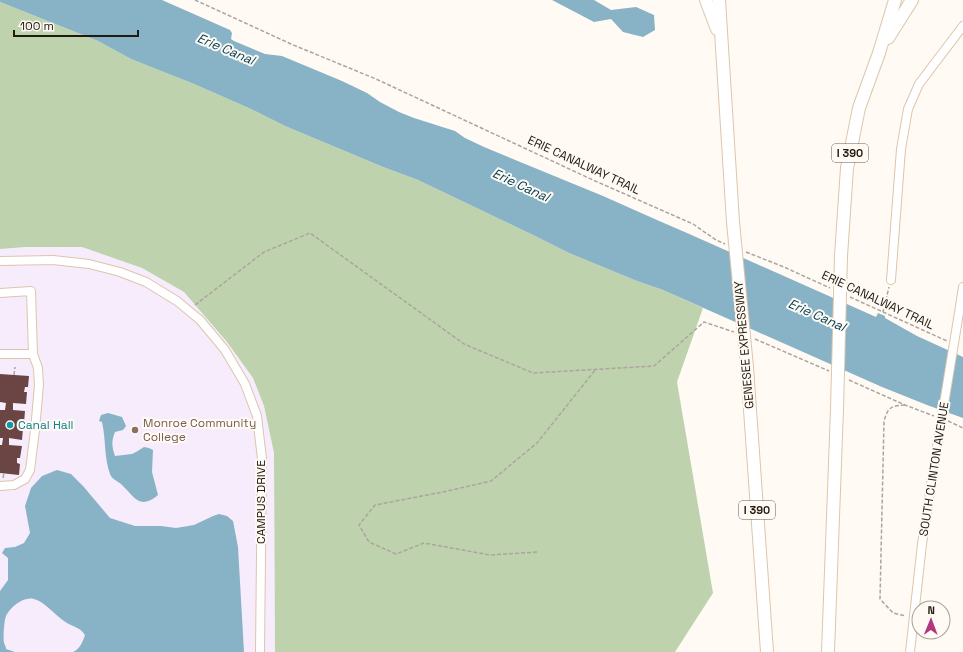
<svg xmlns="http://www.w3.org/2000/svg" width="963" height="652" viewBox="0 0 963 652" font-family="'Space Grotesk',sans-serif">
<style>
.education{fill:#f7ecfc}
.forest{fill:#bed2ae}
.water{fill:#88b2c6}
.building{fill:#6b4544}
.lines{fill:none;stroke-linecap:round;stroke-linejoin:round}
.minor-casing{stroke:#ddc5ab;stroke-width:10}
.highway-casing{stroke:#ddc5ab;stroke-width:14}
.path{stroke:#aca59e;stroke-width:1.5;stroke-dasharray:4 2;stroke-linecap:butt}
.minor{stroke:#fff;stroke-width:8}
.highway{stroke:#fff;stroke-width:12}
.minor-bridge-casing{stroke:#ddc5ab;stroke-width:10;stroke-linecap:butt}
.highway-bridge-casing{stroke:#ddc5ab;stroke-width:14;stroke-linecap:butt}
.minor-bridge{stroke:#fff;stroke-width:8}
.highway-bridge{stroke:#fff;stroke-width:12}
.culture-dot{fill:#0f9aa8;stroke:#fffaf4;stroke-width:1.5}
.education-dot{fill:#8d6e63;stroke:#fffaf4;stroke-width:1.5}
.labels{text-anchor:middle;dominant-baseline:central;stroke-width:4;stroke-linejoin:round;paint-order:stroke}
.shield{fill:#fffaf4;stroke:#645c54;stroke-width:1}
.shield-label{font-size:11px;font-weight:bold;fill:#22190f}
.street-label{font-size:12px;fill:#22190f;stroke:#fffaf4}
.education-label{font-size:12px;fill:#785e54;stroke:#fffaf4;text-anchor:start}
.culture-label{font-size:12px;fill:#0d838f;stroke:#fffaf4;text-anchor:start}
.water-label{font-size:13px;font-style:italic;fill:#044056;stroke:#fffaf4}
</style>
<rect width="100%" height="100%" fill="#fffaf4"/>
<polygon class="education" points="26,247 82,247 142,268 184,292 227,342 253,378 264,406 274,453 275,652 0,652 0,249"/>
<polygon class="forest" points="0,2 98,41 131,59 194,84 251,109 285,126 383,167 418,180 533,235 569,253 637,281 663,290 703,308 677,382 713,593 675,652 275,652 274,453 264,406 253,378 227,342 184,292 142,268 82,247 26,247 0,249"/>
<g class="water">
<polygon points="0,0 162,0 230,30 232,33 231,39 234,41 265,54 282,56 342,81 367,93 380,102 399,112 414,118 455,131 465,138 484,147 603,196 657,220 687,233 876,317 878,313 885,316 885,318 917,336 963,357 963,418 927,405 882,387 663,290 637,281 569,253 533,235 418,180 383,167 285,126 251,109 194,84 131,59 98,41 0,2"/>
<polygon points="552,0 594,0 611,10 636,7 654,15 655,30 643,37 623,32 611,19 594,22"/>
<path d="M108,413L122,417L126,426L123,430L115,432C111,442 112,447 115,456L132,454L136,452L144,447L149,448L153,450L152,472L158,495C139,511 134,496 121,484C117,481 111,478 110,474C104,458 106,439 102,422L99,421L101,415Z"/>
<path d="M57,470L71,474L83,486L110,518L135,526H161L176,528L194,525L213,516L219,514L227,516L233,521L238,547L244,652H73C80,649 83,641 85,635C79,626 72,627 64,621C55,615 45,602 34,599C24,596 10,607 6,616C4,621 3,638 4,643C5,645 6,647 6,649L15,652H0V591L8,580V558L2,553L5,548L15,547L24,543L30,533L25,506L31,488L42,476Z"/>
</g>
<polygon class="building" points="0,374 29,376 28,387 25,387 24,392 27,392 26,404 13,403 13,410 25,411 24,423 21,423 20,428 23,428 22,440 9,438 9,445 22,446 20,458 17,458 17,463 20,464 19,475 0,473 0,445 2,445 3,438 0,438 0,410 5,410 6,403 0,402"/>
<g class="lines">
<g class="minor-casing">
<g id="minor">
<polyline points="0,261 53,260 89,264 120,272 146,282 177,301 200,320 225,350 245,384 257,416 262,459 260,652"/>
<polyline points="891,280 901,149 908,109 919,84 963,26"/>
<polyline points="0,293 31,291 33,354"/>
<polyline points="957,325 963,287"/>
<polyline points="0,354 33,354 38,368 39,385 35,430 30,470 25,479 14,485 0,486"/>
<polyline points="910,652 922,544 939,434"/>
</g>
</g>
<g class="highway-casing">
<g id="highway">
<polyline points="706,0 717,29"/>
<polyline points="719,0 733,222"/>
<polyline points="888,38 912,0"/>
<polyline points="841,256 847,168 859,108 879,53 895,0"/>
<polyline points="747,367 767,652"/>
<polyline points="828,652 837,409"/>
</g>
</g>
<g class="path">
<polyline points="195,0 291,44 376,79 593,180 693,224 716,240 725,244"/>
<polyline points="746,252 784,267 830,288"/>
<polyline points="850,297 947,341"/>
<polyline points="195,305 264,252 310,233 464,344 533,373 654,366 704,322 734,332"/>
<polyline points="883,312 889,287"/>
<polyline points="755,339 829,371"/>
<polyline points="14,375 15,367"/>
<polyline points="849,380 905,405 934,416"/>
<path d="M905,405C891,406 888,407 884,421L880,599L893,613L906,616"/>
<polyline points="948,421 963,428"/>
<polyline points="3,478 4,473"/>
<polyline points="537,552 490,555 424,543 396,554 369,542 359,525 375,505 443,492 491,481 537,443 596,369"/>
</g>
<use href="#minor" class="minor"/>
<use href="#highway" class="highway"/>
<g class="minor-bridge-casing">
<polyline id="minor-bridge" points="939,434 957,325"/>
</g>
<g class="highway-bridge-casing">
<g id="highway-bridge">
<polyline points="733,222 747,367"/>
<polyline points="837,409 841,256"/>
</g>
</g>
<use href="#minor-bridge" class="minor-bridge"/>
<use href="#highway-bridge" class="highway-bridge"/>
</g>
<circle class="culture-dot" cx="10" cy="425" r="4"/>
<circle class="education-dot" cx="135" cy="430" r="4"/>
<g class="labels">
<g class="shield">
<rect x="832" y="144" width="36" height="18" rx="3"/>
<rect x="739" y="501" width="36" height="18" rx="3"/>
</g>
<g class="shield-label">
<text x="850" y="153">I 390</text>
<text x="757" y="510">I 390</text>
</g>
<g class="street-label">
<text transform="translate(584 165) rotate(25)">ERIE CANALWAY TRAIL</text>
<text transform="translate(878 300) rotate(25)">ERIE CANALWAY TRAIL</text>
<text transform="translate(744 345) rotate(-95)">GENESEE EXPRESSWAY</text>
<text transform="translate(934 469) rotate(-81)">SOUTH CLINTON AVENUE</text>
<text transform="translate(261 502) rotate(-90)">CAMPUS DRIVE</text>
</g>
<g class="education-label">
<text x="143" y="423">Monroe Community<tspan x="143" dy="14">College</tspan></text>
</g>
<g class="culture-label">
<text x="18" y="425">Canal Hall</text>
</g>
<g class="water-label">
<text transform="translate(226 49) rotate(23)">Erie Canal</text>
<text transform="translate(521 185) rotate(25)">Erie Canal</text>
<text transform="translate(817 315) rotate(24)">Erie Canal</text>
</g>
</g>
<g transform="translate(931 620) rotate(1)"><circle r="19" fill="#fffaf4" stroke="#a7a098"/>
<path d="M0-3L7 15L0 10L-7 15Z" fill="#b53580"/>
<text y="-6" font-size="11" font-weight="bold" text-anchor="middle" fill="#22190f">N</text>
</g>
<path d="M14 30v6h124v-6" fill="none" stroke="#22190f" stroke-width="2"/>
<text x="20" y="30" font-size="12" fill="#22190f" stroke="#fffaf4" stroke-width="3" paint-order="stroke">100 m</text>
</svg>
